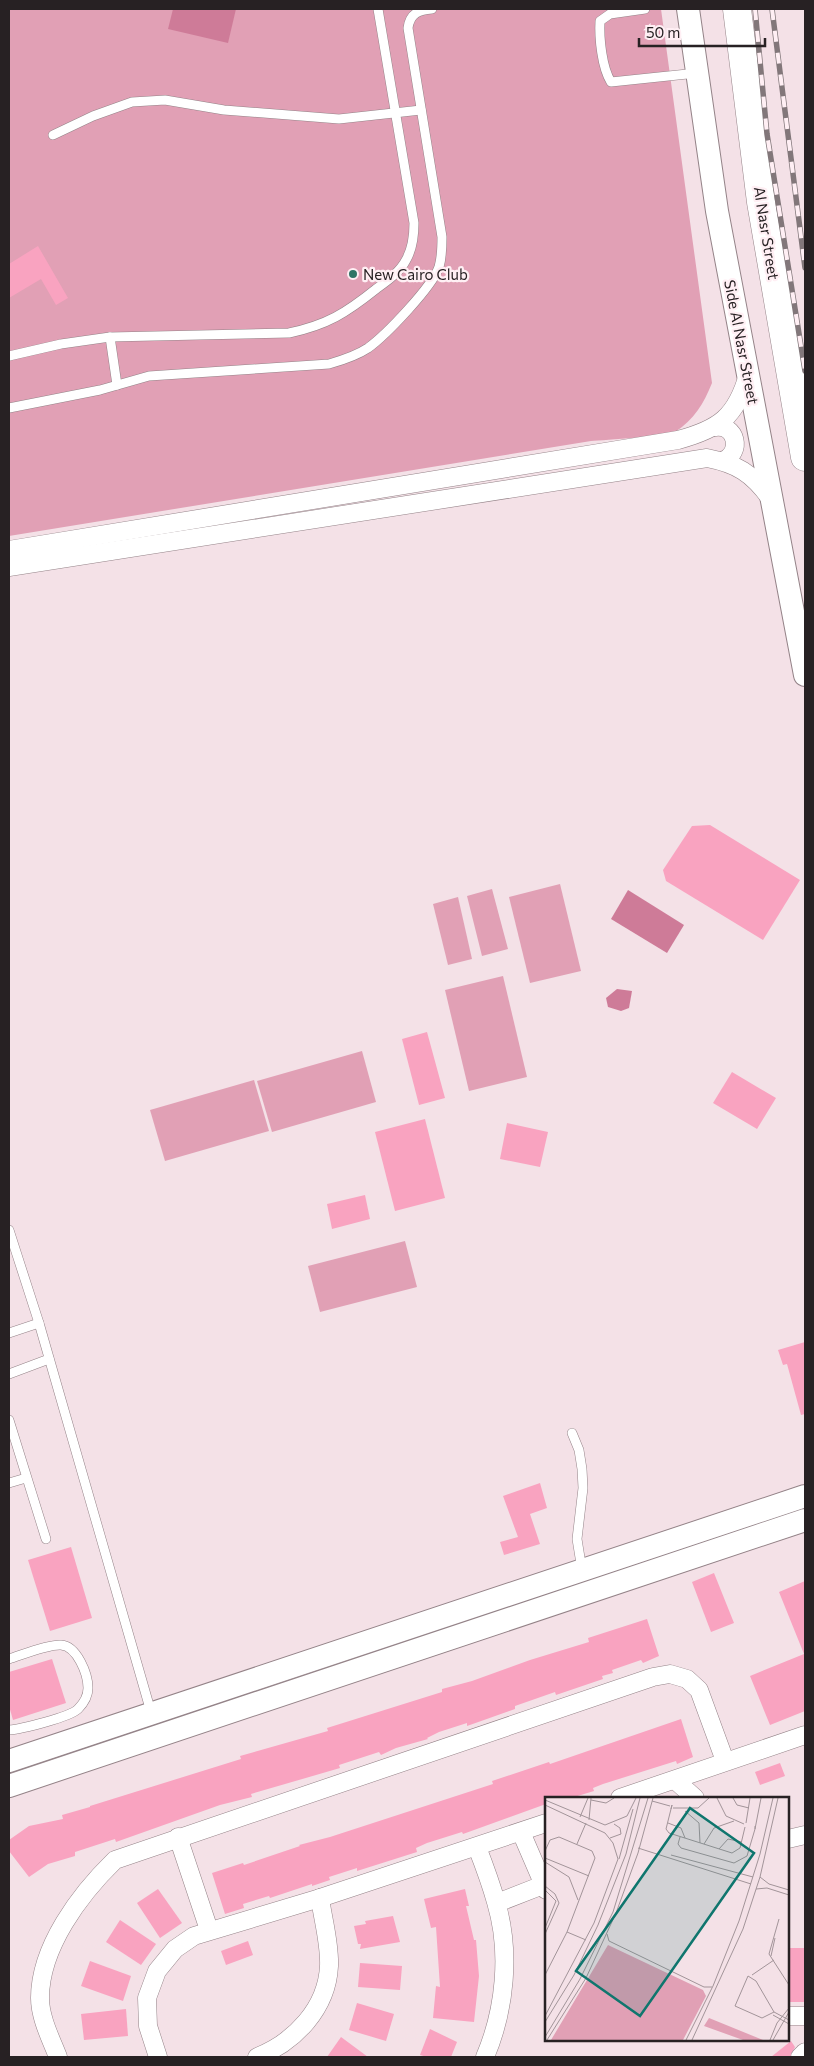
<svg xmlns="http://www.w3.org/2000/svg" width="814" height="2066" viewBox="0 0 814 2066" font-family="Commissioner,sans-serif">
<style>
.green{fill:#e1a0b5}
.water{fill:#ce7b98}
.building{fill:#f9a3c0}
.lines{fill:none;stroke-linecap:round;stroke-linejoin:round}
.service-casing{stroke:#948388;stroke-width:10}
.minor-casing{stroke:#948388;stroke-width:19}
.tertiary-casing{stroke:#948388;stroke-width:24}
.primary-casing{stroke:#948388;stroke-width:29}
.service{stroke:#fff;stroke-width:9}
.minor{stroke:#fff;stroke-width:18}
.tertiary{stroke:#fff;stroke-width:22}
.primary{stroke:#fff;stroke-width:28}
.rail-casing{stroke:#82777a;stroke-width:5.5}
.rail{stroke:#ffeff4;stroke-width:4;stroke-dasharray:11;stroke-linecap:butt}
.poi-dot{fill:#307466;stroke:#ffeff4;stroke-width:2}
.labels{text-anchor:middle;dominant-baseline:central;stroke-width:4.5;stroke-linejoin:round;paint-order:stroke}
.street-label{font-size:15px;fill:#272123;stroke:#ffeff4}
.poi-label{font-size:15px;fill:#272123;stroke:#ffeff4;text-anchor:start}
.inset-road{fill:none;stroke:#a29499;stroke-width:1}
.view{fill:#0f766e;fill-opacity:0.15;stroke:#0f766e;stroke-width:2.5}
.inset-edge{fill:none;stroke:#272123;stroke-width:2.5}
</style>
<rect width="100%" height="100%" fill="#f4e1e7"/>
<g class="green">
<path d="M9,9H661L712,383C704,403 694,420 675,432C667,436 605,440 591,441L9,536Z"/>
<polygon points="560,884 581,971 530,983 509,897"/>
<polygon points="492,889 508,949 482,956 467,896"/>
<polygon points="458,897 472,959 448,965 433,904"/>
<polygon points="503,976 527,1077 469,1091 445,990"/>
<polygon points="362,1051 376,1102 272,1132 257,1081"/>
<polygon points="254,1080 269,1131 165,1161 150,1110"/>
<polygon points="405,1241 417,1287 320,1312 308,1266"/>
</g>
<g class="water">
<polygon points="173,9 236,9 228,43 168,29"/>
<polygon points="628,890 684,925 667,953 611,919"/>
<polygon points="617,989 632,991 629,1008 621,1011 608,1007 606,998"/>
</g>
<g class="building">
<polygon points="38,246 68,298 56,305 41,279 9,298 9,264"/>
<polygon points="710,825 800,880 763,940 666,881 663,870 692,826"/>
<polygon points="427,1032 445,1098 419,1105 402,1039"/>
<polygon points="732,1072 776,1098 757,1129 713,1103"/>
<polygon points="425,1119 445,1198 395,1211 375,1132"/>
<polygon points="507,1123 548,1132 540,1167 500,1159"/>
<polygon points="365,1195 370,1219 332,1229 327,1204"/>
<polygon points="805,1342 805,1414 801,1415 787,1364 783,1365 778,1350"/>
<polygon points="540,1483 547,1508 530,1514 540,1544 504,1555 500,1542 518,1537 503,1496"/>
<polygon points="71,1547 92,1618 50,1631 28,1560"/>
<polygon points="714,1573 734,1623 711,1632 692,1582"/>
<polygon points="805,1581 805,1711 770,1725 750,1676 804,1654 779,1592"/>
<polygon points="647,1619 659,1656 643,1663 641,1660 612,1670 613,1673 602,1676 603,1679 556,1695 555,1692 515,1706 515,1709 484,1720 467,1726 467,1723 439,1732 427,1738 428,1739 396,1748 381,1755 379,1752 339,1765 340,1768 251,1794 252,1797 220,1805 116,1842 115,1839 75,1852 75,1856 48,1864 29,1877 9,1851 9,1840 29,1826 63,1819 62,1815 90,1807 90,1806 241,1759 240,1756 328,1731 327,1728 442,1692 442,1689 472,1681 530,1660 589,1642 588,1638"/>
<polygon points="52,1659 66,1703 13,1720 9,1706 9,1672"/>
<polygon points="681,1719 693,1757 677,1764 676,1761 603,1784 593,1788 594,1791 571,1798 546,1798 546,1804 463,1834 462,1832 427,1843 416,1848 417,1852 357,1871 357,1868 329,1877 330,1880 312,1886 312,1884 270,1898 269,1896 243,1904 244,1908 225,1914 212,1873 243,1863 244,1865 300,1846 299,1845 330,1837 493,1784 492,1781 549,1762 550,1764"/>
<polygon points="780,1763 785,1776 760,1785 755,1772"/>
<polygon points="158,1889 182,1923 160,1938 137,1903"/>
<polygon points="465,1889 469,1906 466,1906 474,1940 476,1940 479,1976 474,2022 433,2018 436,1986 440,1987 436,1927 431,1928 424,1899"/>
<polygon points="393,1916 400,1942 360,1949 361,1944 358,1944 354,1926 366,1924 365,1921"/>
<polygon points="120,1920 156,1944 141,1965 106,1942"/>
<polygon points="248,1941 253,1955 226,1965 221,1951"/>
<rect x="788" y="1948" width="17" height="54"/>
<polygon points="90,1961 131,1976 123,2001 81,1986"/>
<polygon points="360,1963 402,1966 400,1990 358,1987"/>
<polygon points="357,2003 394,2014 386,2041 349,2030"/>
<polygon points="126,2009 128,2036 84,2040 81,2014"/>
<polygon points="430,2029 457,2042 451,2057 427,2057 420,2055"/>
<polygon points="341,2037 368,2057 327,2057"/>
<polygon points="791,2041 795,2047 790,2057 771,2057"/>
</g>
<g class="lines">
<g class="service-casing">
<g id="service">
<path d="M645,9L610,14L600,21C599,38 602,68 611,82L697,73"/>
<polyline points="53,135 93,116 132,102 165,100 224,110 339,119 421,110"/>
<polyline points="110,337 117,385"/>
<path d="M9,356L61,344L110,337L289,333C327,325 346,313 376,289C387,281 400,272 406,260C413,248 414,236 414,223L378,9"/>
<path d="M9,408L100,390L149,376L329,364C343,360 356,356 368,348C386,335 432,287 439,267C442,257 442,248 442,237L408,28C410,13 419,10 432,9"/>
<polyline points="9,1230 39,1323 151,1712"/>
<polyline points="9,1333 39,1323"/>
<polyline points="9,1374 49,1359"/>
<polyline points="9,1420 46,1539"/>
<polyline points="572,1433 579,1450 582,1469 583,1488 577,1539 582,1570"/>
<polyline points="9,1483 26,1478"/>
<path d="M9,1659C22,1655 48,1644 61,1645C77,1646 88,1674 88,1688C88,1696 84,1703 78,1709C70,1717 22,1729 9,1730"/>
</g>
</g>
<g class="minor-casing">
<g id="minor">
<path d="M715,427C736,424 743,452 723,461"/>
<path d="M9,550L678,440C719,429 736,417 748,375"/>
<path d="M9,567L707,458C737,464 752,473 770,498"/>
<polyline points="675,1780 695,1798"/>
<polyline points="620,1798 805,1735"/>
<polyline points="521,1832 546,1890"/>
<polyline points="178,1837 209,1930"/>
<polyline points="788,1839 805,1835"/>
<path d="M477,1847C484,1865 491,1884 496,1902C511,1952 505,2010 485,2057"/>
<polyline points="497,1903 543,1885"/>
<polyline points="788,2016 805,2016"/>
<path d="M58,2057C51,2039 40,2018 40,1998C40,1947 80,1894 115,1860L653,1677L670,1674L687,1679L699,1690L725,1761"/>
<polyline points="158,2057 148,2026 147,1998 157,1971 175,1949 194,1936 320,1898 546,1823"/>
<path d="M257,2057C295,2042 327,2008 329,1966C330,1944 323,1920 320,1898"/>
<polyline points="800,2057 805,2052"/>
</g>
</g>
<g class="tertiary-casing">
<g id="tertiary">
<polyline points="688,9 717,211 805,675"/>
<polyline points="9,1761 805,1496"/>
<polyline points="9,1786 805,1520"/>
</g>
</g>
<g class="primary-casing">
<polyline id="primary" points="737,9 761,202 805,457"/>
</g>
<use href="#service" class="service"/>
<use href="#minor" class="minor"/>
<use href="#tertiary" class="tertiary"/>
<use href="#primary" class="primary"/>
<g class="rail-casing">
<g id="rail">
<polyline points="755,9 767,134 805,371"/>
<polyline points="772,9 805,268"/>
</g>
</g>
<use href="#rail" class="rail"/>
</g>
<circle class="poi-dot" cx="353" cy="274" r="5"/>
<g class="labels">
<g class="street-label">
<text transform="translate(767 233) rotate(81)">Al Nasr Street</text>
<text transform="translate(742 342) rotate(79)">Side Al Nasr Street</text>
</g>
<g class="poi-label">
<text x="363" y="274">New Cairo Club</text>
</g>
</g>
<g transform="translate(545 1797)">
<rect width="244" height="244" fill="#f4e1e7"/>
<path d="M63,148L158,193L161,199L138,243H6ZM164,221L218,243H198L159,229Z" fill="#e1a0b5"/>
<path class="inset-road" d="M172,1L181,19L199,27M188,1L192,8L204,11M0,3L60,28L82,19L91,1M46,3L61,6L69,1M107,4L125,9M0,8L60,36L68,46L73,62L49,126L0,219M128,11H153L164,1M126,12L127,8L121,32L124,36L187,56L195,51L200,30M140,14L154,26L155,46M35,20L43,1M44,23L46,1M123,26L136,31L140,41M201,26L205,1M210,29V32L216,1M135,40L133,47L136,51L189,66L202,59L210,32M65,41L76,37L75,31L69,27M32,47L41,26M159,47L169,31L189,24M93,51L206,87M174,52L183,42L197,45M0,54L5,43L14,40L47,54L50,61L22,135L0,178M126,58L208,80M0,61L44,79M74,62L88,12M0,65L24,80L33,103M215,80L224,87L244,93M0,89L10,97L14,106L0,137M211,92L222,91L244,98M0,93L11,104L0,131M234,122L224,157L244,188M22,135L41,143M62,137L64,144L159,190H167M226,159L230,141M207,178L229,163M229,215L217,221L190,209L203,179L211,184L229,215L244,223M228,218L244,227M0,225L29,178L53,128L81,57L95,1M0,240L35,182L68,115L103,1M2,243L41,181L71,116L93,56L108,1M141,243L168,189L194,124L215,57L228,1M147,243L198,132L215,80L233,1M225,243L232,226L244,211M228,243L244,215"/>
<path class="view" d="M145,11L209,56L95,219L31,174Z"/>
<rect width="244" height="244" class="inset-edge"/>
</g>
<rect width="814" height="2066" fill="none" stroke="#272123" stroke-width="20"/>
<path d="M639 38v8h126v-8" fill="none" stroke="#272123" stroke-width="2.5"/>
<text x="646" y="38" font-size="15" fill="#272123" stroke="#ffeff4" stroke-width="4" paint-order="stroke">50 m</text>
</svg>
